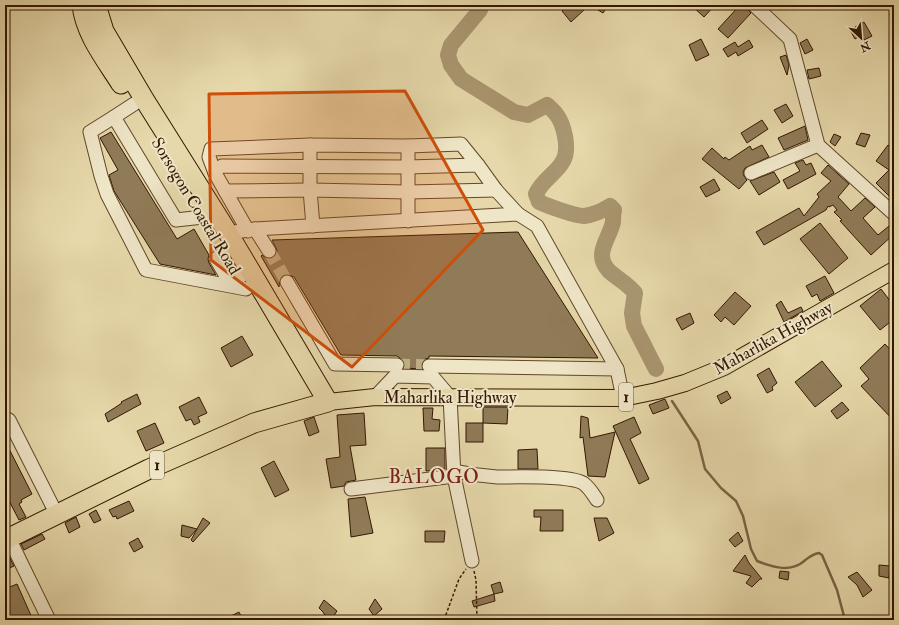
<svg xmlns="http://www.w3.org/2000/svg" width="899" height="625" viewBox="0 0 899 625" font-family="'IM FELL Double Pica',serif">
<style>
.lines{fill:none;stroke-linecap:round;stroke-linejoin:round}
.stream{stroke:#7a6343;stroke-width:2.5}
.river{stroke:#a99670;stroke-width:16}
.building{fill:#907b58;stroke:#331700}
.minor-tunnel{stroke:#c2b188;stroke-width:13;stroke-dasharray:13 6;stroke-linecap:butt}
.minor-casing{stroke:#60472a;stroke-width:15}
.major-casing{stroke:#331700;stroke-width:18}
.highway-casing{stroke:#331700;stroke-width:21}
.path{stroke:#331700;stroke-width:1.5;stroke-dasharray:3 2;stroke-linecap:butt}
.minor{stroke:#efe6c8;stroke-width:13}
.major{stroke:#e6d8aa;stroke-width:16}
.highway{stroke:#e6d8aa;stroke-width:19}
.marked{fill:#cd4f0a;fill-opacity:0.2;stroke:#cd4f0a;stroke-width:3;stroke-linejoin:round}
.labels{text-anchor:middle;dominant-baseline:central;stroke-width:4;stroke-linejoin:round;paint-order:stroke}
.shield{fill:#efe6c8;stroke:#6b553c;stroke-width:1}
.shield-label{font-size:16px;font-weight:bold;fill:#331700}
.street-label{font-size:17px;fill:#331700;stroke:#efe6c8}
.quarter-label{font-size:19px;letter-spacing:1px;fill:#7a1f14;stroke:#efe6c8}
</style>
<rect width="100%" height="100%" fill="#e6d8aa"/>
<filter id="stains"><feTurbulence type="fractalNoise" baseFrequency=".005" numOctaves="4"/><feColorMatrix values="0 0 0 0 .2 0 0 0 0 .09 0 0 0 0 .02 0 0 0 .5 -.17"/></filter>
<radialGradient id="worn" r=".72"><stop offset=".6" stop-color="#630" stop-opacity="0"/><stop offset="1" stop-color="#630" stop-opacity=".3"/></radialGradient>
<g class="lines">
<path class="stream" d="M672,401L698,441L705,469L721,488L736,501L743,516L751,549L757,561C770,566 787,572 800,564C806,560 811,554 819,553L822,555L837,590L845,620"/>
<path class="river" d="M481,5L480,10L451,45L448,55L451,65L461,79L514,112L528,115L547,105C550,108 554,111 556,114C564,124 570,149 563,161C556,174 542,180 536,194L539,202C548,206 575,216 584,216C593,215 602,211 610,206L614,210C613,214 613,218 613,222C609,240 593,254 609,271C618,279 628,284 635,293L632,313L634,326L656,369"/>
</g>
<g class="building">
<polygon points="569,5 581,5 585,9 571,22 562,11"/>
<polygon points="590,5 608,5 603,13"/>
<polygon points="691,5 715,5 704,17"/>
<polygon points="740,5 744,5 751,13 728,38 718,29"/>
<polygon points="864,22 872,36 864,40 861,35 855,39 850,30"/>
<polygon points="701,39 709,55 696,61 689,45"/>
<polygon points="807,39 813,50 805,54 800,43"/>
<polygon points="749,40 753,47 738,56 736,52 728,57 723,49 735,42 738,47"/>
<polygon points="786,55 789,65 787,75 780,57"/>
<polygon points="819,68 821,76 809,79 807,70"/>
<polygon points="786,104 793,116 782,123 774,110"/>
<polygon points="762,120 768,129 747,143 741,133"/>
<polygon points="805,126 808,140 784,150 778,138"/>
<polygon points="111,132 177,239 194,229 209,255 208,259 209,263 216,275 160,264 114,191 109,175 118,170 100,138"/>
<polygon points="861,133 870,135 865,147 856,144"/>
<polygon points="834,134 841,137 835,146 830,142"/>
<polygon points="762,145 769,157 745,168 743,172 744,176 747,180 739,189 702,159 712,148 724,159 725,157 729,160 750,146 752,150"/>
<polygon points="888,145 894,149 894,201 876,183 889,170 876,161"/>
<polygon points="803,160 806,165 811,163 816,174 788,189 783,180 800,171 795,163"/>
<polygon points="828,165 849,184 838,197 851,211 865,198 875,207 863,218 878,235 894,222 894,234 871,255 840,221 842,220 834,212 837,210 833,205 829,207 828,206 826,210 764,245 756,232 799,208 804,216 819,197 817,194 831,181 821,173"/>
<polygon points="774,172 780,182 759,195 750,181"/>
<polygon points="714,179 720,190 706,197 700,187"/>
<polygon points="820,223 848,258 829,274 800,239"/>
<polygon points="518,232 598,358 429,356 429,358 425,359 422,362 422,369 404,368 404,361 397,356 341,355 294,277 287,274 283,275 280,278 279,287 261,256 262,255 266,258 270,259 276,255 277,250 272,240"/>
<polygon points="825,276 834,293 820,301 817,294 812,297 806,286"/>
<polygon points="881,289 894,306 894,330 889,323 880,330 860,306"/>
<polygon points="735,292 751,306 734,325 725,317 721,322 714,315"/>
<polygon points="781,301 788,313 801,307 803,311 784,322 776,305"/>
<polygon points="690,313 694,323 682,330 676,319"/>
<polygon points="242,336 253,355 231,367 221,348"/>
<polygon points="885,344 894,354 894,421 861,386 869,379 860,368"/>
<polygon points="822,361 842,386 815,407 795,382"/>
<polygon points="769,368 777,383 772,387 773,390 767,393 757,375"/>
<polygon points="727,391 731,398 721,404 717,396"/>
<polygon points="137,394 141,404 108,422 105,414 122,403 121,402"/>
<polygon points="199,397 207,413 198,417 200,422 194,425 191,419 186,421 179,407"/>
<polygon points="665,399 669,408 653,414 649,405"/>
<polygon points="842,402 849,410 837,419 831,411"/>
<polygon points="483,407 508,407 507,424 483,423"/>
<polygon points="423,408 433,408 432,419 440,420 439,431 424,431"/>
<polygon points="364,413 366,445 350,446 356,480 346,482 344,486 331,488 326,459 340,457 337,415"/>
<polygon points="581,416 588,418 590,438 615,432 605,477 588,476 583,437 580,438"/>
<polygon points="314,417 319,432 309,436 304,421"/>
<polygon points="634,417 641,433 630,439 649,479 639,484 613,426"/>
<polygon points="155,423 164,443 146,451 137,431"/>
<rect x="466" y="423" width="17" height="19"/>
<polygon points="5,441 32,494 21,500 22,502 19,504 26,517 19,520 5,493"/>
<polygon points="426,448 445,448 445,469 426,471"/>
<polygon points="537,449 538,469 518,469 518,450"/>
<polygon points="274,461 289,490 275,497 261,468"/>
<polygon points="365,497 373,533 351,537 348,499"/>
<polygon points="129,501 134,511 117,519 116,516 113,517 109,510"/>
<polygon points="96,510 101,520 94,523 89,514"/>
<polygon points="534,510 563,510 563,531 540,531 541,517 534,517"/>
<polygon points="76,517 80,527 69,533 65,523"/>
<polygon points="203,518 210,523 193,542 191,540"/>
<polygon points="594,518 607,518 614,533 599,541"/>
<polygon points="182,525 197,529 189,538 181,536"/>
<polygon points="425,531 445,531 444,542 425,542"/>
<polygon points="738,532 743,541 735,547 729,540"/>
<polygon points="42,534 45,539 24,550 21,544"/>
<polygon points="138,538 143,547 134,552 129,543"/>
<polygon points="5,551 6,551 14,566 5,570"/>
<polygon points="745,555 749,563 762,579 760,579 752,587 746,583 751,576 733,571"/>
<polygon points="879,565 890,566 889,578 879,576"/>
<polygon points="780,571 789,572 788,580 779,578"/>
<polygon points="857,572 872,590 863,597 857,585 848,577"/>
<polygon points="500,582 503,592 494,594 491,585"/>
<polygon points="17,584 33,620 5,620 5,589"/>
<polygon points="494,594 495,601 474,607 472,601"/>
<polygon points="375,599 382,609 374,616 369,609"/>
<polygon points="324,600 337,611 331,620 328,620 323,612 319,608"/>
<polygon points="239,612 242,618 238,620 223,620"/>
</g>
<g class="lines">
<g class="minor-tunnel">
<polyline points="269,251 287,282"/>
<polyline points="397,365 429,366"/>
</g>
<g class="minor-casing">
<g id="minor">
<polyline points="754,5 790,39 818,145 894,214"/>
<polyline points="134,104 114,117 176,220 203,217"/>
<polyline points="114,117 90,132 101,176 107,194 146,270 246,289"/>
<polyline points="310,145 310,190 313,226"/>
<polyline points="408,146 408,221"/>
<polyline points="215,173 209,157 211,149 310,145 408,146 461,144 478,165"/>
<polyline points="751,173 818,145"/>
<polyline points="225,191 310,190 408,192 496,190"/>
<polyline points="255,229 269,251"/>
<polyline points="248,231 215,173 217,169 222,166 407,167 478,165 496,190 518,214"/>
<polyline points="228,233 255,229 518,214 537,226 617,369 623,398"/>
<polyline points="224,252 216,259 226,276 240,277"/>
<polyline points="287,282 335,364 397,365"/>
<polyline points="429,366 617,369"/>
<polyline points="375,397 395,376 433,377 450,397 454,476 472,561"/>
<polyline points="5,418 9,420 57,515"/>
<path d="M454,471C468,474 482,476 497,477C517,477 567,475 583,483C589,487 593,494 597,500"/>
<polyline points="351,489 454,476"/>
<polyline points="9,538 49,620"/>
</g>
</g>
<g class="major-casing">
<polyline id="major" points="328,402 375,397 623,398 657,391 685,383 724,367 894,270"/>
</g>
<g class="highway-casing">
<g id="highway">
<path d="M82,5C85,34 106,60 121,84"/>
<polyline points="5,540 149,469 254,423 328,402 228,233 144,99 104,31 96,5"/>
</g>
</g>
<g class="path">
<polyline points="474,571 476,580 477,620"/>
<polyline points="444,620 459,579 466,569"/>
</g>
<use href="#minor" class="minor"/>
<use href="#major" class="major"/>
<use href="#highway" class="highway"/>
</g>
<path class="marked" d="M405,91L483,230L352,367L211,260L209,94Z"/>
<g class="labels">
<g class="shield">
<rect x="619" y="383" width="14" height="28" rx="3"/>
<rect x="150" y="451" width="14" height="28" rx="3"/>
</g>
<g class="shield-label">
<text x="626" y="397">1</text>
<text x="157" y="465">1</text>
</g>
<g class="street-label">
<text transform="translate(196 206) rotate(59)">Sorsogon Coastal Road</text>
<text transform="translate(773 338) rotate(-29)">Maharlika Highway</text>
<text x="450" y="397">Maharlika Highway</text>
</g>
<g class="quarter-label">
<text x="434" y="477">BALOGO</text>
</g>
</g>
<rect width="899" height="625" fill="none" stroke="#e6d8aa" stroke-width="20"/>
<rect x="6" y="6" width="887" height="613" fill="none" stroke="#331700" stroke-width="2"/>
<rect x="10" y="10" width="879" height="605" fill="none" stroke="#331700"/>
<g transform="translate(861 38) rotate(154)" stroke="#efe6c8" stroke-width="3" paint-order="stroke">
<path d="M0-3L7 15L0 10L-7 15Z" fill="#331700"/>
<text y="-6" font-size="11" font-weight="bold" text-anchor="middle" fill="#331700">N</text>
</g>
<rect width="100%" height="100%" filter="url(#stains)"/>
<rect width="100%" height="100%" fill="url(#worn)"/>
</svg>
